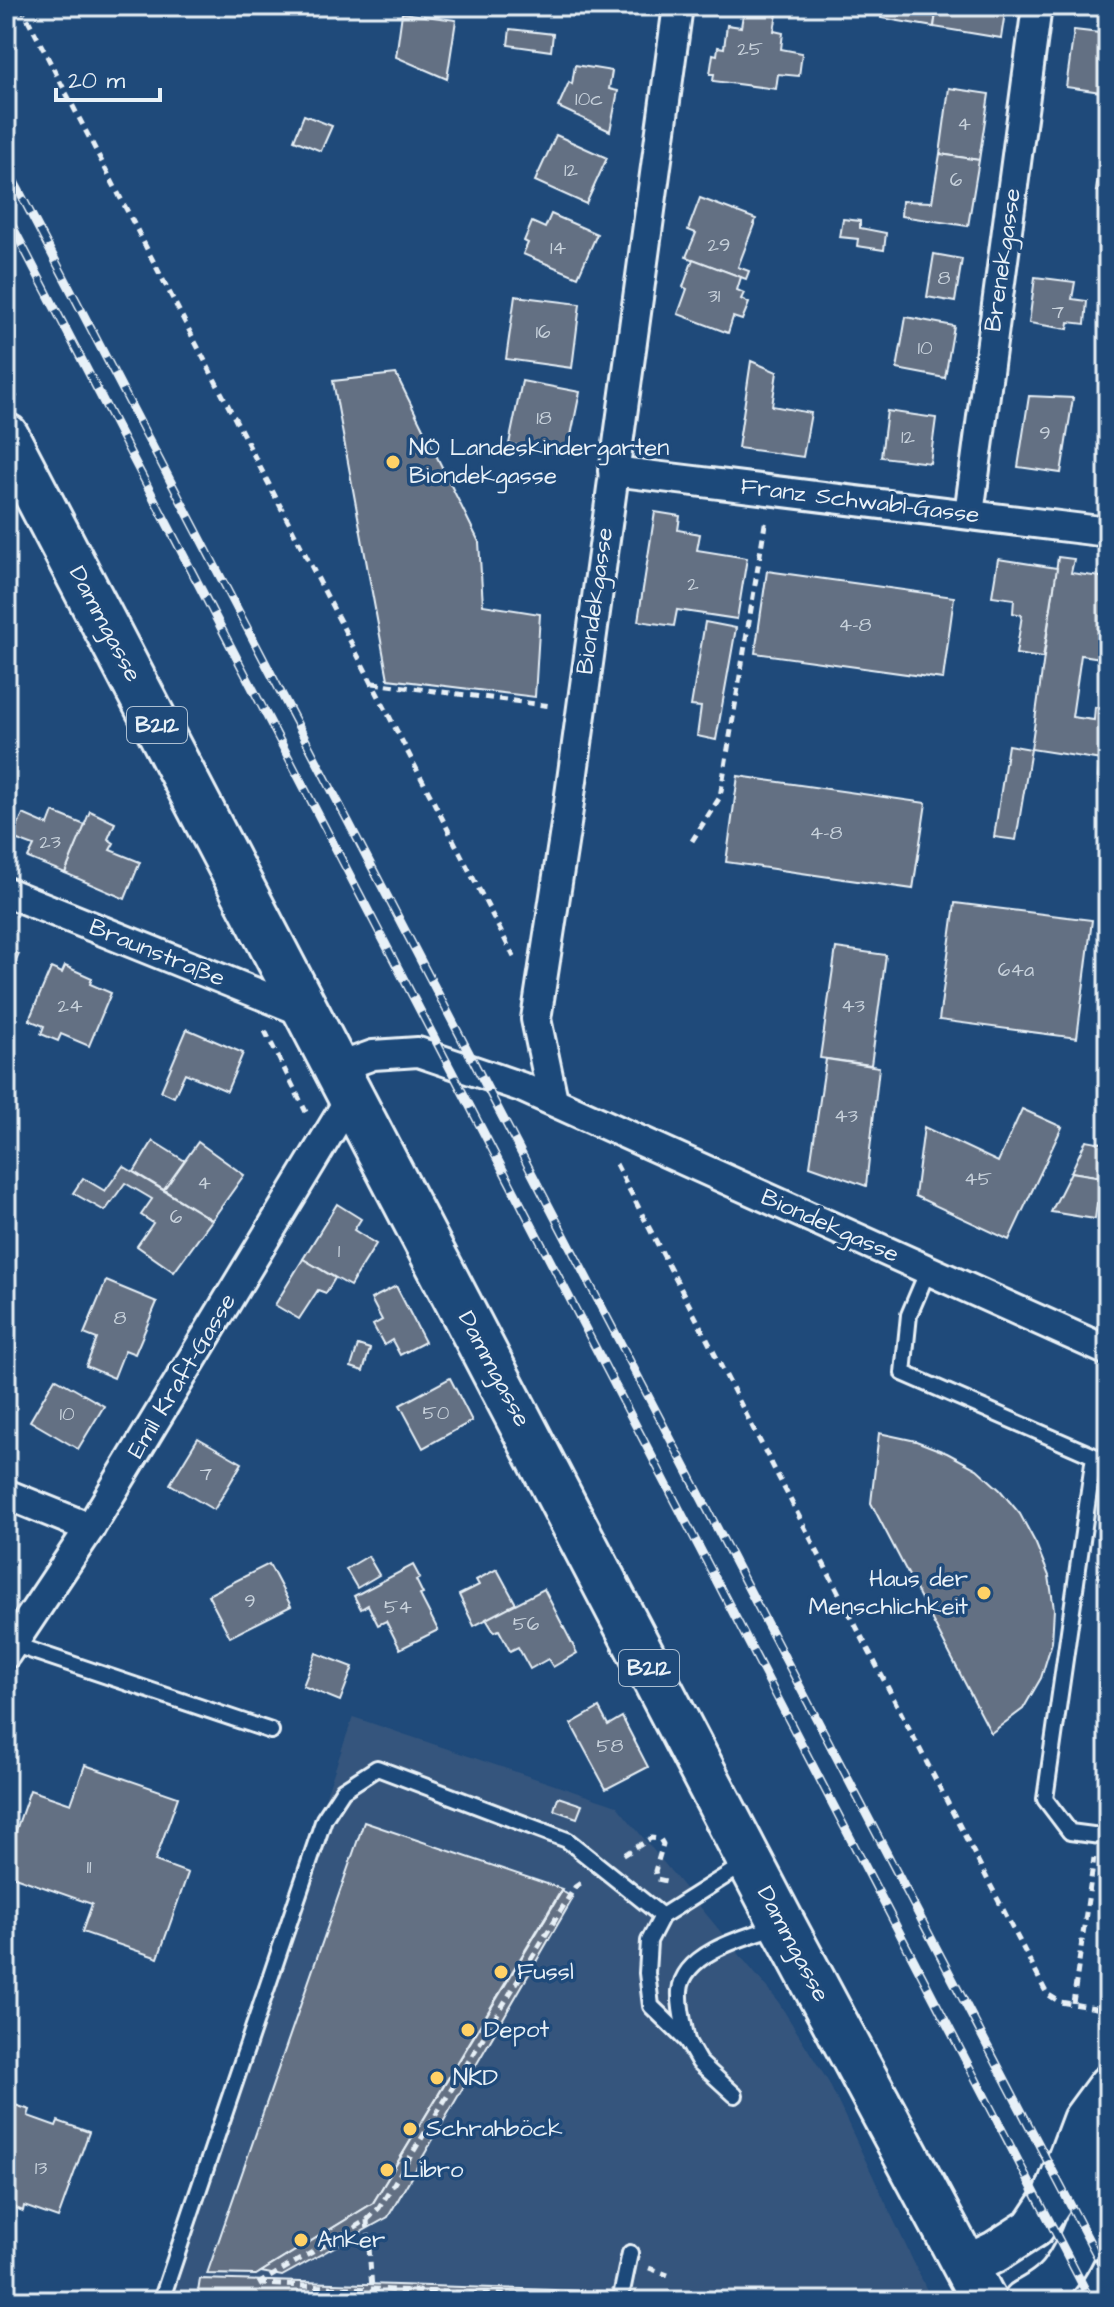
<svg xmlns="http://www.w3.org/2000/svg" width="1114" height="2307" viewBox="0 0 1114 2307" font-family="'Architects Daughter',sans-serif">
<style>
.built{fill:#34557d}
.building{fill:#647083;stroke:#e8f1f8;stroke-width:2}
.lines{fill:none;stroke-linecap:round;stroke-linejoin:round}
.lane-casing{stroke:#e8f1f8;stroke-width:20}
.street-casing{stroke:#e8f1f8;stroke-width:34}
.secondary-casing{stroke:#e8f1f8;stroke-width:46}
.primary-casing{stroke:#e8f1f8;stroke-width:50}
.path{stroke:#e8f1f8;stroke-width:5;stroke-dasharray:8 6;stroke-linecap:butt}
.lane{stroke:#1f4a7a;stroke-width:14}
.street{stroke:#1f4a7a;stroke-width:28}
.secondary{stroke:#1f4a7a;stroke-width:40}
.primary{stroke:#1f4a7a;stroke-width:44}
.rail-casing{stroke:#e8f1f8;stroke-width:9}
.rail{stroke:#1f4a7a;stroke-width:6;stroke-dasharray:18;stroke-linecap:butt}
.poi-dot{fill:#ffd166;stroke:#1f4a7a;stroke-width:3}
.labels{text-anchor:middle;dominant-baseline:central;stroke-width:7;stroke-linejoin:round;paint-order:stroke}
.number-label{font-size:20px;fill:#c7d1db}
.shield{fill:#1f4a7a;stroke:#acbfd2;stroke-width:2}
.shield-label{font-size:22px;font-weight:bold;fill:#e8f1f8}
.street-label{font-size:24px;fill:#e8f1f8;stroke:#1f4a7a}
.poi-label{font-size:24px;fill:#e8f1f8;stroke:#1f4a7a;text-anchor:start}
</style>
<rect width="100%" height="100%" fill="#1f4a7a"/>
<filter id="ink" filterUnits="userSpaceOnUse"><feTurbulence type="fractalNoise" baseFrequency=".0125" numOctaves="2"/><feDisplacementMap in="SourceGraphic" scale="16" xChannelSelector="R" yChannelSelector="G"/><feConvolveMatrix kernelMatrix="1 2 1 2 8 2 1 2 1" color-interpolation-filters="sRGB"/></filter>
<g filter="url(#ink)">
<polygon class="built" points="353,1717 617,1806 777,2000 829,2083 932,2301 151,2301"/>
<g class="building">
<polygon points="883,6 937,6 934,27 881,18"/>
<polygon points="937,6 1006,6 1001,38 934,27"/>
<polygon points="744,9 777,14 774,31 783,33 781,49 802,53 799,76 778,74 776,89 713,81 714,74 710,74 713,54 717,55 718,47 724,48 727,25 741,27"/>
<polygon points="402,13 456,20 447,79 396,57"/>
<polygon points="510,29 553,34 551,51 508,45"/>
<polygon points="1074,30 1108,34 1108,93 1066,87"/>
<polygon points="575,65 612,71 609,89 618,91 610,131 558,107 569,82 572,84"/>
<polygon points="949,88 989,94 979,160 940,154"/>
<polygon points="304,115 332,126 321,151 294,140"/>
<polygon points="1104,133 1108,133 1108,192 1096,191"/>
<polygon points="556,135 607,158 586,204 535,181"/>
<polygon points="940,154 979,160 968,226 901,216 902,201 932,202"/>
<polygon points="700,198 756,219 738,267 749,271 746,279 686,257 696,233 688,230"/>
<polygon points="551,214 597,234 578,277 523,254 528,243 524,241 532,222 545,228"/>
<polygon points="843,219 860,221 860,228 886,233 884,250 857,246 858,239 840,237"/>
<polygon points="934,254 962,259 955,302 927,297"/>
<polygon points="693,259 741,277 737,290 744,293 741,299 749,303 742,320 733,317 728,333 678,314 687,289 683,287"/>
<polygon points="1035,277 1075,282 1072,299 1087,301 1085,324 1069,322 1068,329 1029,323"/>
<polygon points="515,296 580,304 572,368 506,359"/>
<polygon points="906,317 954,326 945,378 897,369"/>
<polygon points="751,361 777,372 772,406 811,413 803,457 738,448"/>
<polygon points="396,374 479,542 483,605 540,614 535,697 388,679 333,381"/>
<polygon points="522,381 580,392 567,455 509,444"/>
<polygon points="1029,396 1073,398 1061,473 1018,467"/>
<polygon points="887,411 936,418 930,463 881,457"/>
<polygon points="655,512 680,516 678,530 700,534 697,550 747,558 737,619 677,610 674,626 638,621"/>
<polygon points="1058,557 1074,559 1071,573 1108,578 1108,659 1081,655 1072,717 1094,720 1095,707 1108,709 1108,761 1031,749"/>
<polygon points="998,559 1057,568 1043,658 1016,654 1022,615 1013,613 1014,599 992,596"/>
<polygon points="767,571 954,597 943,679 755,653"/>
<polygon points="705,622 736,628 716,740 697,736 701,707 691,706"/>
<polygon points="1008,745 1031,749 1016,840 994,837"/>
<polygon points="1100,760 1108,761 1108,779 1098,777"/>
<polygon points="738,776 926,803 913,889 726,862"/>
<polygon points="90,811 115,823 108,839 114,843 110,850 140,862 125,899 65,873"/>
<polygon points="53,812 85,825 65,873 28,858 34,846 12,838 23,814 48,825"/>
<polygon points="955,903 1092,920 1077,1038 939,1020"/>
<polygon points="836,948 886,955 871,1065 820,1058"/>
<polygon points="6,949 19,954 6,983"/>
<polygon points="65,966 92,978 90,984 111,993 89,1046 61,1034 58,1041 41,1034 44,1026 29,1020 51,968 62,973"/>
<polygon points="187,1029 243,1053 227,1091 185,1073 174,1097 161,1091"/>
<polygon points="826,1059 879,1067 866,1186 810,1166"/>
<polygon points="1022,1109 1062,1127 1009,1240 915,1196 924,1127 998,1162"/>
<polygon points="1086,1140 1108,1144 1108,1178 1071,1172"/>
<polygon points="153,1141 185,1161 164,1190 134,1172"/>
<polygon points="198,1142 244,1175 212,1220 164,1190"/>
<polygon points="123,1166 212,1220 174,1272 137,1246 153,1223 141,1215 152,1199 125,1183 105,1211 73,1193 83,1178 105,1191"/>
<polygon points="1071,1172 1108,1178 1108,1204 1097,1203 1095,1219 1051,1212"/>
<polygon points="337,1204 361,1219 354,1230 376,1244 350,1286 303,1259"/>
<polygon points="303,1259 335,1278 326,1293 318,1290 299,1319 275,1305"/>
<polygon points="106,1281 157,1302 135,1354 125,1350 114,1378 86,1366 97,1339 84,1334"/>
<polygon points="396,1286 425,1342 400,1355 392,1340 384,1345 373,1325 382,1320 371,1299"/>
<polygon points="358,1345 370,1349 363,1371 351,1367"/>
<polygon points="55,1378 104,1406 78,1449 30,1421"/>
<polygon points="450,1378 472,1421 423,1448 400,1405"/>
<polygon points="879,1433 916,1441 947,1453 977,1469 1000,1490 1020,1514 1036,1544 1049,1576 1054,1609 1052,1642 1041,1678 1023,1709 991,1733 871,1503"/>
<polygon points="198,1438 242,1463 214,1510 170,1484"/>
<polygon points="368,1556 379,1575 357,1588 346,1569"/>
<polygon points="269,1564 291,1606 230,1637 208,1595"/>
<polygon points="413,1565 420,1578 416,1580 423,1594 420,1595 438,1630 400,1649 386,1621 378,1625 368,1605 361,1609 354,1596"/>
<polygon points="497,1569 516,1604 474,1626 459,1595 479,1585 476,1580"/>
<polygon points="544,1589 577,1653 553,1667 548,1659 530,1669 518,1647 510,1651 499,1630 494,1632 486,1619"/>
<polygon points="316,1653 353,1667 340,1701 303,1686"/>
<polygon points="599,1708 608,1725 622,1717 648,1767 606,1789 571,1724"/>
<polygon points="85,1765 178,1797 155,1861 188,1873 158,1958 82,1932 92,1904 6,1874 6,1859 30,1790 71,1804"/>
<polygon points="558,1797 582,1805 577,1818 554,1810"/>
<polygon points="364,1822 562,1889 373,2203 256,2275 207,2274"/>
<polygon points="562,1891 573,1898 388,2217 282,2276 261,2272 373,2203"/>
<polygon points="6,2102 30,2110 28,2116 56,2126 58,2121 89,2132 58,2218 24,2206 23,2211 6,2204"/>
<polygon points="200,2279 397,2285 618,2292 617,2301 197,2299"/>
</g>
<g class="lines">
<g class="lane-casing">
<g id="lane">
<polyline points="928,1270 909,1315 903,1373 1094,1456 1045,1799 1070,1832 1108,1837"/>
<polyline points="12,1644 271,1731"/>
<path d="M687,2041C684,2025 679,2007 680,1991C683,1952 748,1936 779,1926"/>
<polyline points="735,2095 699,2062 687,2041 651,2006 647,1973 649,1941 662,1916 746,1863"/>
<polyline points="161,2301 324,1819 343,1790 377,1768 567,1840 662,1916"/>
<polyline points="620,2301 630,2253"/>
</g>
</g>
<g class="street-casing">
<g id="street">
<polyline points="613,471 1108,532"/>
<polyline points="969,514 1037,6"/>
<polyline points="6,892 309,1014"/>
<polyline points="337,1068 373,1055 418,1052 521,1087 1108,1351"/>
<polyline points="553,1100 536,1019 566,824 678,6"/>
<polyline points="6,1494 90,1528"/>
<polyline points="6,1654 90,1528 352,1095"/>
</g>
</g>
<g class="secondary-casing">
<g id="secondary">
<polyline points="966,2266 995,2252 1034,2227 1054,2197 1083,2120 1108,2086"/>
<path d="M1024,2301C1037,2294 1051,2286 1060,2274C1084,2243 1099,2188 1108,2150"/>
</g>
</g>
<g class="primary-casing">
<polyline id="primary" points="6,436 783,1925 984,2301"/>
</g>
<g class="path">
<polyline points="21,6 514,957"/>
<polyline points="6,380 16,398"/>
<polyline points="373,683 552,706"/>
<polyline points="692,841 720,797 766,518"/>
<polyline points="265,1031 306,1112"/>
<polyline points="616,1164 1047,1994 1060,2002 1108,2010"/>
<polyline points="1101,1812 1108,1762"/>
<polyline points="624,1855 651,1838 660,1839 663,1844 655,1871 657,1879 671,1882"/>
<polyline points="1073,2003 1094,1858"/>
<polyline points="367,2220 372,2289"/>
<polyline points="649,2268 668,2275"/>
<polyline points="258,2284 367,2220 379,2208 575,1887 582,1882"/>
<polyline points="259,2284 597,2299"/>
</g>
<use href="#lane" class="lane"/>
<use href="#street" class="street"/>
<use href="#secondary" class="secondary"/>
<use href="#primary" class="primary"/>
<g class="rail-casing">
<g id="rail">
<polyline points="6,166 1108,2277"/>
<polyline points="6,214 1091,2301"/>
</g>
</g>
<use href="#rail" class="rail"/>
</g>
</g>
<g class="poi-dot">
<circle cx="393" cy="462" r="8"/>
<circle cx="984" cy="1593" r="8"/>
<circle cx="501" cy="1972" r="8"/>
<circle cx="468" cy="2030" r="8"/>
<circle cx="437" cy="2078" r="8"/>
<circle cx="410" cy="2129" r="8"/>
<circle cx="387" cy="2170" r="8"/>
<circle cx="301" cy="2240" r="8"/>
</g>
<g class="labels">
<g class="number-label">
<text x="750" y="49">25</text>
<text x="589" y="99">10c</text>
<text x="964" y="124">4</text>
<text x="571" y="170">12</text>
<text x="956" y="180">6</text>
<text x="719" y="245">29</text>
<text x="558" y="248">14</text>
<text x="944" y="278">8</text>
<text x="714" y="296">31</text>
<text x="1058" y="312">7</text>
<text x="543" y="332">16</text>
<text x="925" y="348">10</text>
<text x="544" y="418">18</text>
<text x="1045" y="433">9</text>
<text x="908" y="437">12</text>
<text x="693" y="584">2</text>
<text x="855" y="625">4-8</text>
<text x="826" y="833">4-8</text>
<text x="50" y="842">23</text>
<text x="1016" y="970">64a</text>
<text x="70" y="1006">24</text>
<text x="853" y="1006">43</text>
<text x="846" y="1116">43</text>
<text x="978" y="1179">45</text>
<text x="204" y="1183">4</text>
<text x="176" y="1217">6</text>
<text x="339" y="1251">1</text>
<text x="120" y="1318">8</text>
<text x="436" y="1413">50</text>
<text x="67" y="1414">10</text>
<text x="206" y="1474">7</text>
<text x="250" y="1601">9</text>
<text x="398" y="1607">54</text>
<text x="526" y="1624">56</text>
<text x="610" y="1746">58</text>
<text x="89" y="1867">11</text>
<text x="41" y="2168">13</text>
</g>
<g class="shield">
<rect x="127" y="707" width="60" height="36" rx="6"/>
<rect x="619" y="1650" width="60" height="36" rx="6"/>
</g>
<g class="shield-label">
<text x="157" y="725">B212</text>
<text x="649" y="1668">B212</text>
</g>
<g class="street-label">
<text transform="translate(1003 260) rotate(-82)">Brenekgasse</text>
<text transform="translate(860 501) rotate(7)">Franz Schwabl-Gasse</text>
<text transform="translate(595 601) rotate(-82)">Biondekgasse</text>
<text transform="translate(105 624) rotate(62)">Dammgasse</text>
<text transform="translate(157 953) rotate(22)">Braunstraße</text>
<text transform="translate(830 1226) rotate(24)">Biondekgasse</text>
<text transform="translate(494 1369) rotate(62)">Dammgasse</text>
<text transform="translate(182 1376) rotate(-59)">Emil Kraft-Gasse</text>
<text transform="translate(793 1944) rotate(62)">Dammgasse</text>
</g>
<g class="poi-label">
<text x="409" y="448">NÖ Landeskindergarten<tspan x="409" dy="28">Biondekgasse</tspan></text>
<text x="968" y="1579" text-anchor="end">Haus der<tspan x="968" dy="28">Menschlichkeit</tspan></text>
<text x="517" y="1972">Fussl</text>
<text x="484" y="2030">Depot</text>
<text x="453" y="2078">NKD</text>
<text x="426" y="2129">Schrahböck</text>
<text x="403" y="2170">Libro</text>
<text x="317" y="2240">Anker</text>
</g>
</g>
<rect width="1114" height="2307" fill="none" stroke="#1f4a7a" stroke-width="32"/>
<rect x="16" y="16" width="1082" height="2275" fill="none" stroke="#e8f1f8" stroke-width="3" filter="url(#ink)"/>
<path d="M56 88v12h104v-12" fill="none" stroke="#e8f1f8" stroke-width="4"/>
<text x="68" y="88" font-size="24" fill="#e8f1f8" stroke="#1f4a7a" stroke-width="6" paint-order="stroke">20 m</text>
</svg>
